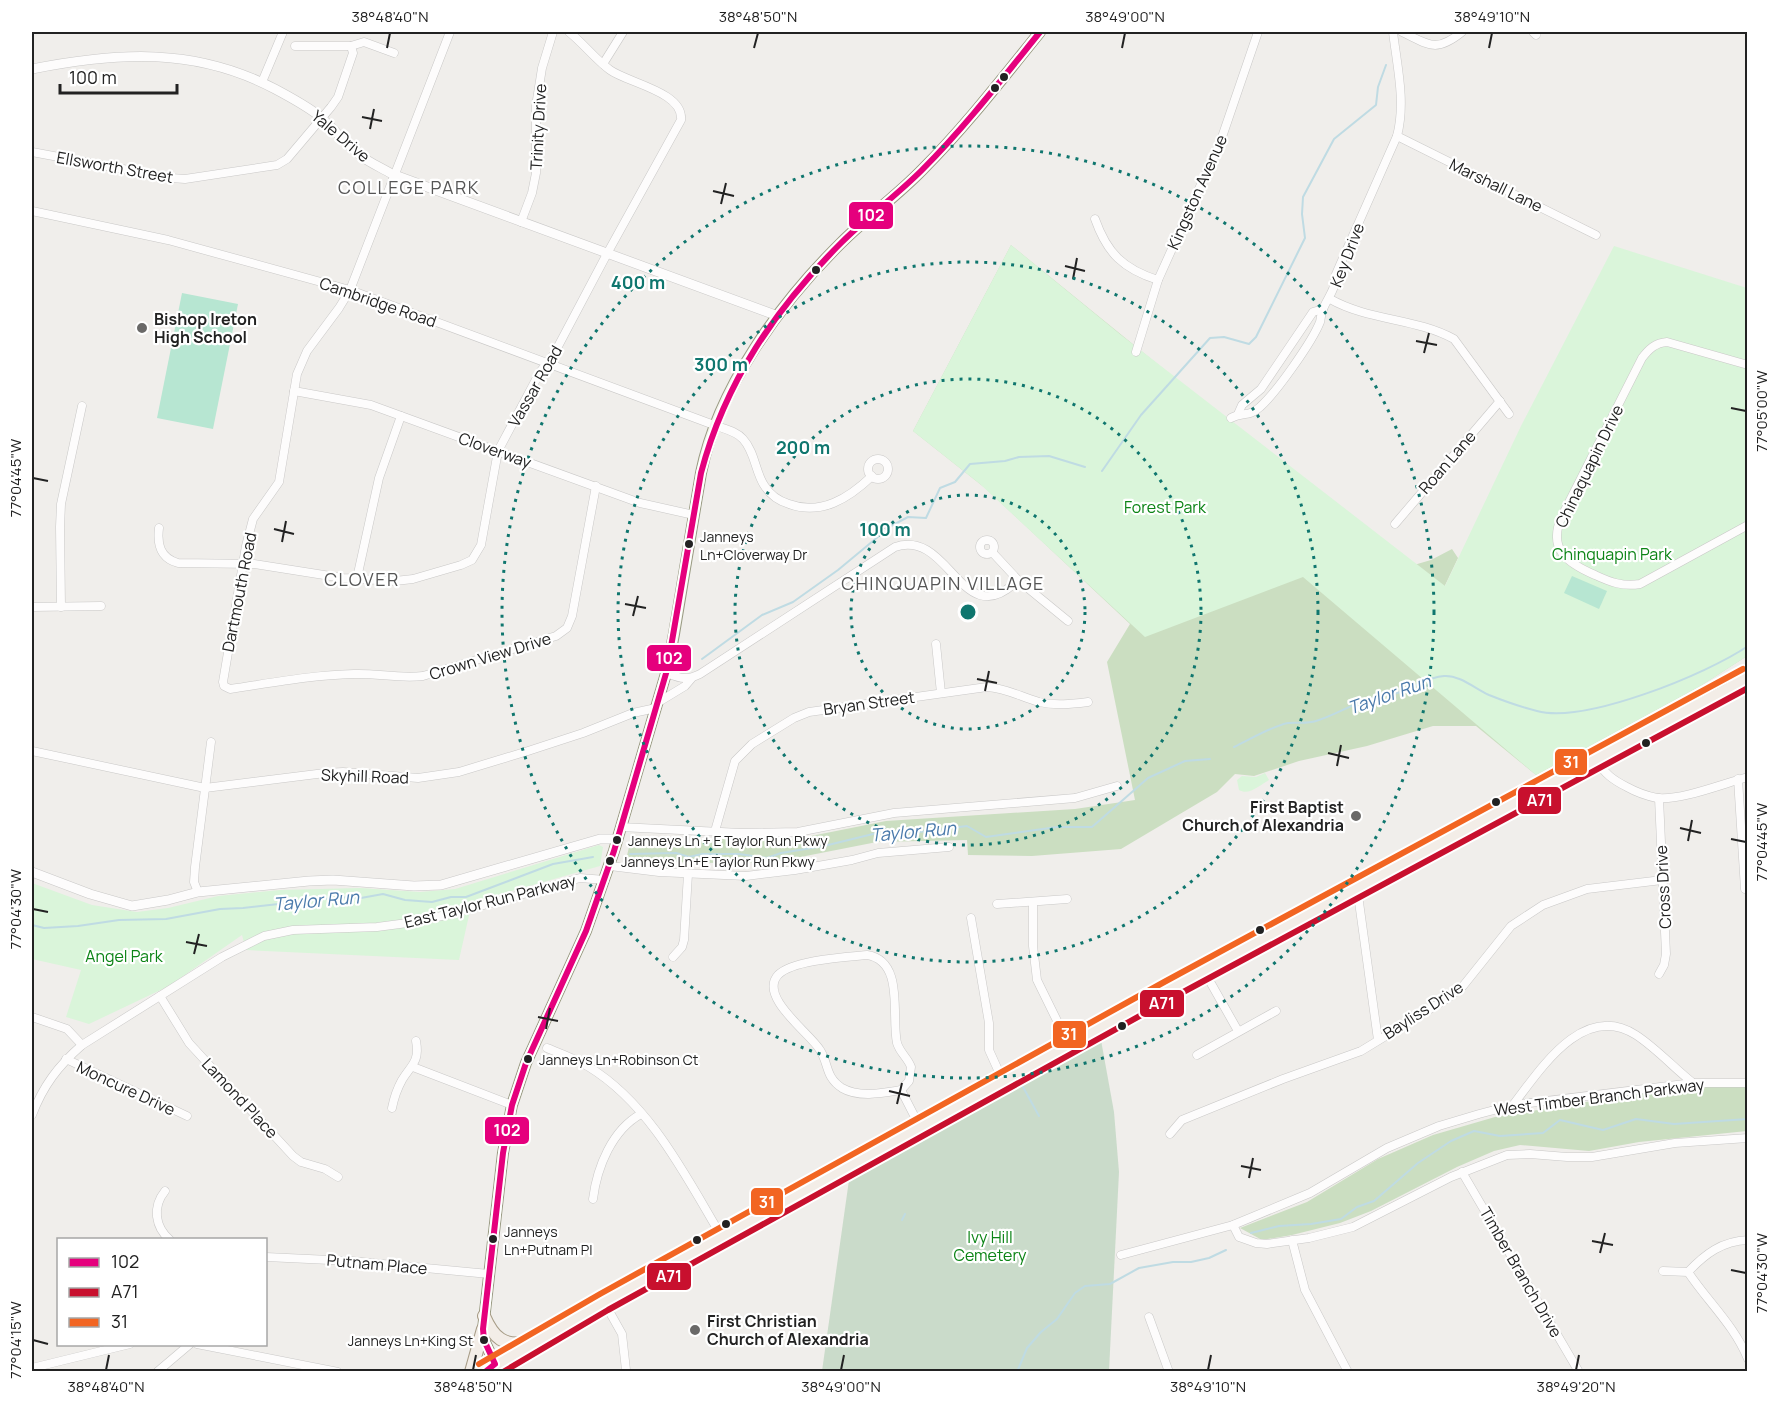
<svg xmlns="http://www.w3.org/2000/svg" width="1779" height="1403" viewBox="0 0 1779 1403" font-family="Manrope,sans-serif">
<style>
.forest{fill:#cbdec1}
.cemetery{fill:#cadbca}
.park{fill:#daf5da}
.pitch{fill:#b7e6d2}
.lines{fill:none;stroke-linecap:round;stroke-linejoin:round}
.stream{stroke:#bfdbe3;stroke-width:2}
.minor-casing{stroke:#c9c8c7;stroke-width:9}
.tertiary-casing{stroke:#c9c8c7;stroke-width:10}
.secondary-casing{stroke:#999a82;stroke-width:12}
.primary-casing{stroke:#a79c86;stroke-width:14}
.minor{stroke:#fdfcfc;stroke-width:8}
.tertiary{stroke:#fdfcfc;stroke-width:9}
.secondary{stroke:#f4f4ed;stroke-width:10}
.primary{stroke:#f3ede7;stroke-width:12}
.bus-1-casing{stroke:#fff;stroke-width:10}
.bus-2-casing{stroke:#fff;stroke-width:10}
.bus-3-casing{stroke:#fff;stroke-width:10}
.bus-1{stroke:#e5007d;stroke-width:6}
.bus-2{stroke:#c8102e;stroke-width:6}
.bus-3{stroke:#f26522;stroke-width:6}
.ticks{fill:none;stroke:#222;stroke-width:2}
.ring{fill:none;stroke:#0f766e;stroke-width:3;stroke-dasharray:3 6}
.bus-dot{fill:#222;stroke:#fff;stroke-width:2}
.poi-dot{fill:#6a6968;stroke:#fff;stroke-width:2}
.labels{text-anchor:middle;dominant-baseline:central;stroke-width:4.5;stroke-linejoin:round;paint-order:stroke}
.bus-label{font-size:14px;fill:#222;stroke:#fff;text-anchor:start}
.street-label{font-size:16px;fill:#222;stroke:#fff}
.poi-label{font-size:16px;font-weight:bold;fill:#222;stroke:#fff;text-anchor:start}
.park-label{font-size:16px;fill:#0c8416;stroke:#fff}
.neighbourhood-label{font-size:18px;letter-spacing:1.5px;fill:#555;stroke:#fff}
.water-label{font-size:18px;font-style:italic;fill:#4a7aab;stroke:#fff}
.centre{fill:#0f766e;stroke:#fff;stroke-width:3}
.ring-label{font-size:18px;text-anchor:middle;font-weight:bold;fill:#0f766e;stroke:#fff;stroke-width:4.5;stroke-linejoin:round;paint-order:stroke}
.line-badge{stroke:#fff;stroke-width:2}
.badge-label{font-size:16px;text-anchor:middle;font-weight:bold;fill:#fff}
.neatline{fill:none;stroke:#222;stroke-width:2}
.ticks-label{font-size:15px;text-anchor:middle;fill:#222}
</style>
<rect width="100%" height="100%" fill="#f0eeeb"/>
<g class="forest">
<polygon points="1011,245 1407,567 1431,560 1452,549 1458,558 1430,617 1747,656 1702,685 1536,775 1476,726 1433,726 1367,746 1299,761 1254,776 1235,774 1217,792 1121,849 1032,856 968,855 967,840 877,842 775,862 700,863 626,860 629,847 670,848 685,845 702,839 796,839 886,821 1075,809 1135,800 1107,662 1130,624 985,488 913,431"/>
<polygon points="1683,1086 1747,1087 1747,1131 1639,1142 1589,1151 1520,1145 1494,1151 1457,1167 1371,1211 1340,1223 1292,1235 1262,1240 1240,1228 1307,1202 1378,1159 1433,1135 1495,1117"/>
</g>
<polygon class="cemetery" points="1101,1040 1114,1112 1119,1172 1109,1371 822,1371 849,1180"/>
<g class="park">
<polygon points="1011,245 1121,335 1445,586 1521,426 1614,246 1747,288 1747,656 1702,685 1536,775 1303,577 1145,637 980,484 913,431"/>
<path d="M1265,773L1269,780C1260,785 1249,796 1239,790L1237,780L1242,776L1256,777Z"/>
<polygon points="599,845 603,847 600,866 472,902 459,960 246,950 242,935 169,986 89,1024 66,1017 81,970 32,959 32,883 92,905 137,912 168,908 218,896 280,890 360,888 420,892 455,889"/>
</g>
<g class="pitch">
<polygon points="182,293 238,304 213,429 157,418"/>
<polygon points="1572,576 1607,591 1599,609 1564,593"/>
</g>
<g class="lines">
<g class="stream">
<polyline points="1102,471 1141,415 1210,338 1224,337 1249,344 1256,337 1305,238 1302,214 1303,197 1334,139 1376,105 1378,87 1386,65"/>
<polyline points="702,659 762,615 793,602 838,570 891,526 908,517 926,518 940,488 955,482 970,464 1005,461 1019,457 1049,456 1085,467"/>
<path d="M1234,747C1249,740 1272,726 1288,723C1297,722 1307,724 1316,721C1333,716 1349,706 1366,700C1377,696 1387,696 1397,693C1414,689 1426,677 1444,676C1460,675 1474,688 1489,695C1504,701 1521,707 1537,711C1585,724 1707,674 1748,646"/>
<polyline points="630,854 676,853 689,857 702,854 739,854 767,858 781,853 824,846 877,833 919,832 967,826 986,837 1057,827 1092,827 1148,778 1185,761 1210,759"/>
<polyline points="32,925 44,928 78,926 119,920 166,919 220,909 243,908 341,897 361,898 383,894 405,900 432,902 451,897 466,897 553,864 593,857"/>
<polyline points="1023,1087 1039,1116"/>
<polyline points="902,1220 905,1214"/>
<polyline points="1251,1233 1279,1226 1311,1224 1341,1219 1357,1207 1374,1201 1418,1163 1451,1141 1474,1131 1500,1136 1543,1133 1560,1120 1603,1130 1636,1119 1674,1124 1748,1119"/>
<polyline points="1017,1372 1027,1348 1041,1332 1057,1319 1075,1293 1085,1286 1110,1284 1139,1268 1173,1262 1191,1262 1209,1258 1226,1250"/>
</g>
<g class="minor-casing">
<g id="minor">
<path d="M450,32L350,290L339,308L307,351L297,374L279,482L253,519L246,546L223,682L224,686L230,689C271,683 312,675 354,674C377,673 399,679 423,676L556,636L567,628L572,616L596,486"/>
<path d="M1402,32C1429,45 1436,53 1462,32"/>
<polyline points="1533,32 1536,35"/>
<polyline points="295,46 351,46 364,42 394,53"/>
<polyline points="603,64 623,32"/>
<polyline points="262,82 283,32"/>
<polyline points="1397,136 1596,235"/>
<polyline points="32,152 171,178 185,179 277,165 287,159 331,107 338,97 353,53 351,46"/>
<path d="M32,211L168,240L350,290L714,425C724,429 736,431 743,439C755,452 755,471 764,485C770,495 779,501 789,504C821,516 849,498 872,476"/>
<path d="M1095,219C1107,253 1123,269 1158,280"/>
<polyline points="521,222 532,193 536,173 536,106 542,68 553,32"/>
<path d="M1330,299C1369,321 1416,318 1454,339L1509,414"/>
<polyline points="1136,352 1158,280 1221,140 1258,32"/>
<path d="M1748,365L1667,342C1655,343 1649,349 1642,358L1562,516C1547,549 1567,563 1595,575C1610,582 1623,587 1640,584L1748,525"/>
<polyline points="294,391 371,405 640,503 694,515"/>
<polyline points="1238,414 1242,405 1261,389 1313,312 1323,309"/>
<path d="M1231,418C1243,411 1248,418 1260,407C1276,393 1312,342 1320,322C1321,318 1321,313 1323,309C1329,295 1335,291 1336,274L1397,136C1406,102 1397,66 1393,32"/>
<circle cx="878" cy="469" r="10"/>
<polyline points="1395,524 1500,401"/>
<path d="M159,528C157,544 160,558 178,563L254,564L343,578L395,581L413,579L461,565L472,560L481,545L498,451L540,372L554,354L608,252L681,120C684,92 628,83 610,70C595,59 583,43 569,32"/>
<circle cx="987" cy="547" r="7"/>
<polyline points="992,552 1018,580 1068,621"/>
<polyline points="357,578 379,478 401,416"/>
<polyline points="32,607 101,606"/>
<polyline points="61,607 60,527 61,504 82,406"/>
<polyline points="936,644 941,693"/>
<path d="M666,673C680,678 686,681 700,674L895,547C951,528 961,636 1018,580"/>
<polyline points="657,703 685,686 691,679"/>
<polyline points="32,751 205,788 325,773 343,772 418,778 459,772 528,751 583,733 633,713 656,708"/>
<path d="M1596,760C1605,774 1613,780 1627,787C1636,792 1647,796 1657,798C1680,801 1725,783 1748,777"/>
<polyline points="1738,779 1745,889"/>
<polyline points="1659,798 1666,954 1664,965 1659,974"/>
<polyline points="620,827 741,833 798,832 894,813 1075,798 1117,786"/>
<path d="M715,831L735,761L752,744L794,718L809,712L987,687C1006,688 1021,697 1039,702C1055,706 1072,704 1088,702"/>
<polyline points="610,866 659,872 746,876 795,870 852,860 878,853 949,847"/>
<polyline points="1353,890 1359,902 1378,1040"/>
<polyline points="198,892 194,882 195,867 211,742"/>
<polyline points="1033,902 1033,946 1037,980 1069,1045"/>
<polyline points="997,904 1067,899"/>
<polyline points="971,918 989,1023 989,1050 1003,1081"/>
<path d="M867,955C905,961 891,1016 897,1043C900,1053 908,1058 911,1067L909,1081L901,1090C883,1093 859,1098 842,1088C825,1077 829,1064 820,1050C811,1034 758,997 778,975C792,960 846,957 867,955Z"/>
<polyline points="673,957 682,947 684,940 688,874"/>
<polyline points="1204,971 1238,1031"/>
<polyline points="160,996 189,1043 293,1156 301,1162 325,1169 338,1177"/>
<polyline points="32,1017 67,1029 82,1045"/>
<path d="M547,1048C562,1054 576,1059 589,1067C651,1105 686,1177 722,1237"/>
<polyline points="1197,1055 1276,1011"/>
<polyline points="66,1059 187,1116"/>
<polyline points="413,1067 512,1105"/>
<polyline points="901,1090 920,1127"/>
<path d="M1513,1105C1540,1070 1583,1001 1636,1035C1656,1048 1674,1068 1693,1083"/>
<path d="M392,1108C394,1098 397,1089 402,1080C411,1065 420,1062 416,1041"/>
<path d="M32,1115C43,1086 58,1066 82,1045L222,957L264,936L293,930L377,927L415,922L459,912L580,878L605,880"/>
<polyline points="1170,1134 1182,1120 1283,1079 1361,1051 1448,998 1463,986 1511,926 1543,905 1587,889 1662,880"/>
<polyline points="1462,1172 1579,1372"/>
<path d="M165,1191C152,1207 155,1227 170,1240"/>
<path d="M593,1199C597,1167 612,1130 641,1114"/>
<polyline points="1233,1225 1239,1237 1256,1243 1267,1244 1309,1238 1353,1227 1451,1177 1507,1155 1530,1154 1567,1157 1592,1157 1675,1143 1748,1138"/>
<polyline points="1292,1240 1305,1290 1348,1372"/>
<polyline points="1121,1255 1233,1225 1310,1193 1387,1148 1439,1126 1479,1114 1513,1105 1693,1083 1748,1083"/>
<polyline points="266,1257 351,1261 489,1274"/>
<path d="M1663,1271L1688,1272C1708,1302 1734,1325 1748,1359"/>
<path d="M1688,1272C1705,1254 1722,1241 1748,1240"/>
<polyline points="604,1302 622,1334 626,1370"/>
<polyline points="1149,1317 1169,1372"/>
<polyline points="197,1344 338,1372"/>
<polyline points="32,1368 130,1344"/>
<polyline points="157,1372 190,1344"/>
</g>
</g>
<g class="tertiary-casing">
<g id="tertiary">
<path d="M32,69C118,52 195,47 275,89C290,97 305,105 318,115C333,127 345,144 361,156C370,163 382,168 392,174L778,316"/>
<polyline points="32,872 90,894 132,906 168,900 198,892 309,881 333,880 414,886 441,885 600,839 617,839"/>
</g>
</g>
<g class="secondary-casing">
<path id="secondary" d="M495,1364L484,1340L483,1329L503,1153L512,1105L526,1063L586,931L614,851L667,670L674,634L701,473C718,388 780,303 841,243C867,217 897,196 922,170C965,127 1002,79 1040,32"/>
</g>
<g class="primary-casing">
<g id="primary">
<path d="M484,1316C493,1337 504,1348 529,1342"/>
<polyline points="471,1372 483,1329"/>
<polyline points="484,1372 604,1302 1170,989 1478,822 1727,690 1748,677"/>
</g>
</g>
<use href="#minor" class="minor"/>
<use href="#tertiary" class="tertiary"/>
<use href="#secondary" class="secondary"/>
<use href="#primary" class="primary"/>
<g class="bus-1-casing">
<path id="bus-1" d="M485,1372L495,1364L484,1340L483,1329L503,1153L512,1105L526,1063L586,931L614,851L667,670L701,473C725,382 775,309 841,243C867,217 896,196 922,170C965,127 1002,79 1040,32"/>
</g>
<g class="bus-2-casing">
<polyline id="bus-2" points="503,1372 608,1310 1174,997 1748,688"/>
</g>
<g class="bus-3-casing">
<polyline id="bus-3" points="479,1364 600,1294 1166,981 1743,669"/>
</g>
<use href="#bus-1" class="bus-1"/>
<use href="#bus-2" class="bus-2"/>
<use href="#bus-3" class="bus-3"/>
</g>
<path class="ticks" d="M387,48L390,33M754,48L758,33M1122,48L1125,33M1489,48L1492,33M362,117L382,121M370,129L374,109M713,191L734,196M721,204L726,183M1065,266L1085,271M1073,279L1077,258M1416,341L1437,345M1424,353L1429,333M1731,408L1746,411M33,478L48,481M274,529L294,534M282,542L286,521M625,604L646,608M633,616L638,596M977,679L997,683M985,691L989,671M1328,753L1349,758M1337,766L1341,745M1680,828L1701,833M1731,839L1746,842M1688,841L1692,820M33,909L48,912M186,942L207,946M194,954L199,934M538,1017L558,1021M546,1029L550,1008M889,1091L910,1096M897,1104L902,1083M1241,1166L1261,1170M1249,1178L1253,1158M1592,1241L1613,1245M1600,1253L1605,1233M1731,1270L1746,1273M33,1340L48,1344M106,1370L109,1355M473,1370L476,1355M841,1370L844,1355M1208,1370L1211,1355M1576,1370L1579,1355"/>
<g class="ring">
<circle cx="968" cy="612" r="117"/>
<circle cx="968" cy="612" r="233"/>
<circle cx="968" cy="612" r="350"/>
<circle cx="968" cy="612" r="466"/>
</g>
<g class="bus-dot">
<circle cx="1004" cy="77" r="5"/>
<circle cx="995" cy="88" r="5"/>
<circle cx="816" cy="270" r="5"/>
<circle cx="689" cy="544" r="5"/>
<circle cx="1646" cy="743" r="5"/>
<circle cx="1496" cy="802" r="5"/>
<circle cx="617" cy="840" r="5"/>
<circle cx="610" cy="861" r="5"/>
<circle cx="1260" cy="930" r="5"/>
<circle cx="1122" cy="1026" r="5"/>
<circle cx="528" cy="1059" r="5"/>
<circle cx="726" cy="1224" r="5"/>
<circle cx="493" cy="1239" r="5"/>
<circle cx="697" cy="1240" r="5"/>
<circle cx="484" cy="1340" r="5"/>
</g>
<g class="poi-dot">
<circle cx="142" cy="328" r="6"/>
<circle cx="1356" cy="816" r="6"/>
<circle cx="695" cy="1330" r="6"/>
</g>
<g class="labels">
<g class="bus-label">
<text x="700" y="536">Janneys<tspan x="700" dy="18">Ln+Cloverway Dr</tspan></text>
<text x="628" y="840">Janneys Ln + E Taylor Run Pkwy</text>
<text x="621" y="861">Janneys Ln+E Taylor Run Pkwy</text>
<text x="539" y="1059">Janneys Ln+Robinson Ct</text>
<text x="504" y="1231">Janneys<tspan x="504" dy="18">Ln+Putnam Pl</tspan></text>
<text x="473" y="1340" text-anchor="end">Janneys Ln+King St</text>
</g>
<g class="street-label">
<text transform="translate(538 127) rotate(-87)">Trinity Drive</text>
<text transform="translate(341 136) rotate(40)">Yale Drive</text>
<text transform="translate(115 167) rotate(10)">Ellsworth Street</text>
<text transform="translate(1496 185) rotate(26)">Marshall Lane</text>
<text transform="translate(1197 192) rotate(-66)">Kingston Avenue</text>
<text transform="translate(1347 255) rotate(-69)">Key Drive</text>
<text transform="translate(378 302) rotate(19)">Cambridge Road</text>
<text transform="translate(535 386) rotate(-60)">Vassar Road</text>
<text transform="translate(495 450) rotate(20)">Cloverway</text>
<text transform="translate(1447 462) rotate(-49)">Roan Lane</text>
<text transform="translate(1589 466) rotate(-64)">Chinaquapin Drive</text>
<text transform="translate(239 592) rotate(-79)">Dartmouth Road</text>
<text transform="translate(490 656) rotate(-17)">Crown View Drive</text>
<text transform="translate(869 703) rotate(-8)">Bryan Street</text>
<text transform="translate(365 776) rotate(2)">Skyhill Road</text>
<text transform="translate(1663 887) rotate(-93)">Cross Drive</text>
<text transform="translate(490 901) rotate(-14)">East Taylor Run Parkway</text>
<text transform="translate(1423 1010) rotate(-33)">Bayliss Drive</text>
<text transform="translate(126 1088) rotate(25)">Moncure Drive</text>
<text transform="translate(1599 1097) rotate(-7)">West Timber Branch Parkway</text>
<text transform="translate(240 1098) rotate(47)">Lamond Place</text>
<text transform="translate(377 1264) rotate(5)">Putnam Place</text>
<text transform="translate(1521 1272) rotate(60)">Timber Branch Drive</text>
</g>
<g class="poi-label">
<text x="154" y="319">Bishop Ireton<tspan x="154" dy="18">High School</tspan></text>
<text x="1344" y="807" text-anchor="end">First Baptist<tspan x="1344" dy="18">Church of Alexandria</tspan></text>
<text x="707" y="1321">First Christian<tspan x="707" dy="18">Church of Alexandria</tspan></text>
</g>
<g class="park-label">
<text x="1165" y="507">Forest Park</text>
<text x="1612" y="554">Chinquapin Park</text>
<text x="124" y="956">Angel Park</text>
<text x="990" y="1237">Ivy Hill<tspan x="990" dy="18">Cemetery</tspan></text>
</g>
<g class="neighbourhood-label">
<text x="409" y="187">COLLEGE PARK</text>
<text x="362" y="579">CLOVER</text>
<text x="943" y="583">CHINQUAPIN VILLAGE</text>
</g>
<g class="water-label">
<text transform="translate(1389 694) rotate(-19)">Taylor Run</text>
<text transform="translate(913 831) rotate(-5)">Taylor Run</text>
<text transform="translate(316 900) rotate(-5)">Taylor Run</text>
</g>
</g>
<circle cx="968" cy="612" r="9" class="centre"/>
<g class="ring-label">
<text x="638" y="289">400 m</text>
<text x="721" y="371">300 m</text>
<text x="803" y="454">200 m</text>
<text x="885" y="536">100 m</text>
</g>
<g class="line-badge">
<rect x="848" y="201" width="46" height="29" rx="6" fill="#e5007d"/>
<rect x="646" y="644" width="46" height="28" rx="6" fill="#e5007d"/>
<rect x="1554" y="748" width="34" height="28" rx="6" fill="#f26522"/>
<rect x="1517" y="786" width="45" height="29" rx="6" fill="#c8102e"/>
<rect x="1139" y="989" width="46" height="29" rx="6" fill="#c8102e"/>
<rect x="1052" y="1020" width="35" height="29" rx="6" fill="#f26522"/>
<rect x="484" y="1116" width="46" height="29" rx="6" fill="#e5007d"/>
<rect x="750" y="1187" width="34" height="29" rx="6" fill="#f26522"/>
<rect x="646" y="1262" width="46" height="29" rx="6" fill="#c8102e"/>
</g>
<g class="badge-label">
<text x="871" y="221">102</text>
<text x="669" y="664">102</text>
<text x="1571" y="768">31</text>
<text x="1540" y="806">A71</text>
<text x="1162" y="1009">A71</text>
<text x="1069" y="1040">31</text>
<text x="507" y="1136">102</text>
<text x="767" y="1208">31</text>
<text x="669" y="1282">A71</text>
</g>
<rect width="1779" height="1403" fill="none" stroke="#ffffff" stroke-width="66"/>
<rect x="57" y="1238" width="210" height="108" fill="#ffffff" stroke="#a7a7a7" stroke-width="1.5"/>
<rect x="69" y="1258" width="30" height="9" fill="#e5007d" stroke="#a7a7a7" stroke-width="1.5"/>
<text x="111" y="1268" font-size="18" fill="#222222">102</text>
<rect x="69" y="1288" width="30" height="9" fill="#c8102e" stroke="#a7a7a7" stroke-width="1.5"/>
<text x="111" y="1298" font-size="18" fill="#222222">A71</text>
<rect x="69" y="1318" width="30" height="9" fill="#f26522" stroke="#a7a7a7" stroke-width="1.5"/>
<text x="111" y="1328" font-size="18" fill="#222222">31</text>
<path d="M60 84v9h117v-9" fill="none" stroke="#222222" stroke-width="3"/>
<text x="69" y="84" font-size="18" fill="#222222" stroke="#ffffff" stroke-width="4.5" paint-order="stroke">100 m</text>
<rect x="33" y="33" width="1713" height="1337" class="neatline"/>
<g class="ticks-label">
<text x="390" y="22">38°48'40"N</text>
<text x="758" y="22">38°48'50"N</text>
<text x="1125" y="22">38°49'00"N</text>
<text x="1492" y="22">38°49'10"N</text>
<text transform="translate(1762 411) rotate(-90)" y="5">77°05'00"W</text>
<text transform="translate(16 478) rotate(-90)" y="5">77°04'45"W</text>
<text transform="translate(1762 842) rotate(-90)" y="5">77°04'45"W</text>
<text transform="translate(16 909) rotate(-90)" y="5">77°04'30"W</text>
<text transform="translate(1762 1273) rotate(-90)" y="5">77°04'30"W</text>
<text transform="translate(16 1340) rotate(-90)" y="5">77°04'15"W</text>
<text x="106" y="1392">38°48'40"N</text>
<text x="473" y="1392">38°48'50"N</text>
<text x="841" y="1392">38°49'00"N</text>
<text x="1208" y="1392">38°49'10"N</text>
<text x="1576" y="1392">38°49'20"N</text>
</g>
</svg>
